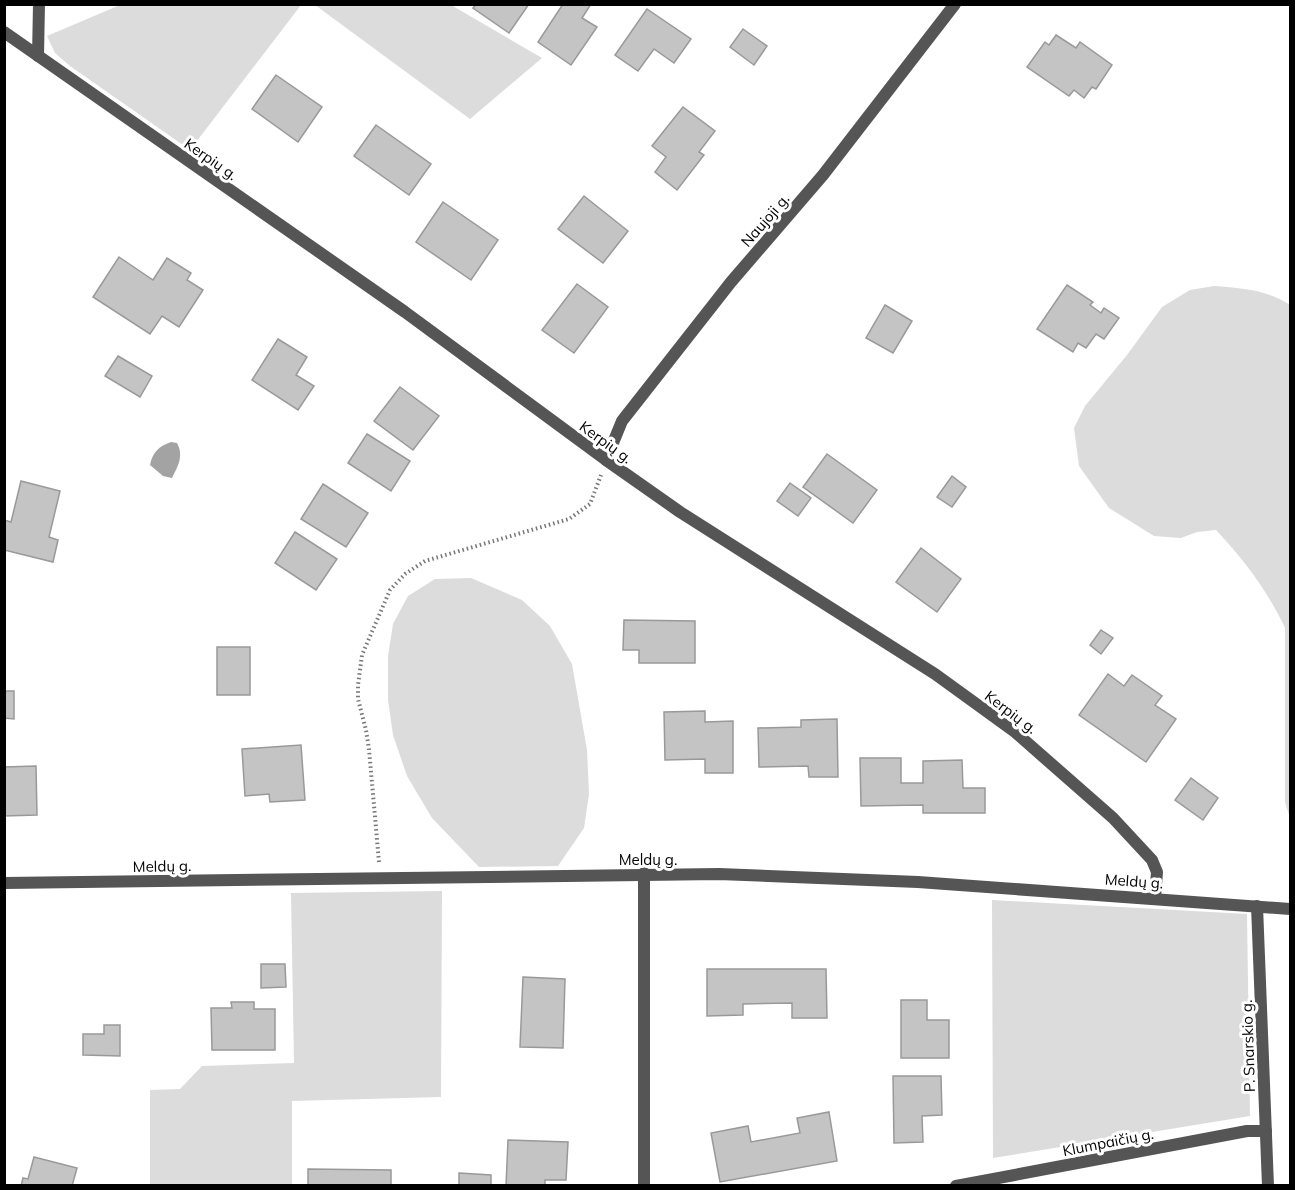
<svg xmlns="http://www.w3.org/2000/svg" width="1295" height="1190" viewBox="0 0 1295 1190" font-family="Mulish,sans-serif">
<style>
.green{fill:#dcdcdc}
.water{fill:#a3a3a3}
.building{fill:#c4c4c4;stroke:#999;stroke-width:1.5}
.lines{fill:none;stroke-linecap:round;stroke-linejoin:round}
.path{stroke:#777;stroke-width:4;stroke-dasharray:1.5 3;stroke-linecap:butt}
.minor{stroke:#555;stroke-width:12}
.labels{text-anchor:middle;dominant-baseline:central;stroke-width:6;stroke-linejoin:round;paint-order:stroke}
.street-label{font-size:15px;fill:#000;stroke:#fff}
</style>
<rect width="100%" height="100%" fill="#fff"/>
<g class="green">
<polygon points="120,5 120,4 301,5 190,150 70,66 55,53 47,36"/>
<polygon points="315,5 451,5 542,58 470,119"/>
<path d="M1214,286C1242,288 1267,290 1290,305V818L1285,802V628C1267,590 1245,561 1216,530L1197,532L1181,538L1154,536L1109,508L1079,466L1074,428L1085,406L1127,355L1162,307L1190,290Z"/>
<polygon points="471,578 522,600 550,626 572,664 587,750 589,794 584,828 558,866 479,867 432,818 407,776 393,735 388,700 388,656 393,624 408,596 435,579"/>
<polygon points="442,891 441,1097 292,1101 292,1185 150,1185 150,1090 180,1089 202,1066 294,1063 291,893"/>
<polygon points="992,900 1247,914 1250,1116 993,1158"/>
</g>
<path class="water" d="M171,442L177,443C184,456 178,466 172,478L163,476L150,465C152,453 159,446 171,442Z"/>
<g class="building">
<polygon points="476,4 529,4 509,33 473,8"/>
<polygon points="563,4 591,4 582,18 597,27 571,65 538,42"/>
<polygon points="647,9 691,39 674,63 654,49 638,71 615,55"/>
<polygon points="743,29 767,46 754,65 730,47"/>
<polygon points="1056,35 1076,48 1080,42 1112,65 1096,89 1092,87 1084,98 1074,90 1069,96 1027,67 1045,42 1049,45"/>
<polygon points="276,75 322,107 298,142 252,109"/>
<polygon points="683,107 715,131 699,152 704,155 677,190 655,172 666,157 652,146"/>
<polygon points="376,125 431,164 409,195 354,156"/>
<polygon points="584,196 628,231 603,263 558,229"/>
<polygon points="443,202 498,240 471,280 416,242"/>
<polygon points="119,257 153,280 167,258 191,273 187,280 203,290 179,327 162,316 150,334 93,297"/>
<polygon points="577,284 608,307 574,353 542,330"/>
<polygon points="1067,285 1093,302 1090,305 1101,313 1104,308 1119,318 1104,339 1096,334 1086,348 1078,343 1073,352 1037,329"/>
<polygon points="885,305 912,321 893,353 866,338"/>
<polygon points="278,339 307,357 296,375 314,386 298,410 252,380"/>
<polygon points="118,356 152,376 140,397 105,376"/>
<polygon points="400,387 439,416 413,450 374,421"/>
<polygon points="367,434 410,461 391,491 348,463"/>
<polygon points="827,454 877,490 853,523 803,487"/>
<polygon points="952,476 966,487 952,507 937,497"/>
<polygon points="21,481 60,491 49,537 58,540 53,562 4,550 4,520 11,522"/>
<polygon points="790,483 811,498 798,516 777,501"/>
<polygon points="323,484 368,513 346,547 301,519"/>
<polygon points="295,532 337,559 316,590 275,563"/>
<polygon points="921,548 961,579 937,612 896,582"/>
<polygon points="624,620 695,621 695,663 639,663 639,650 623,650"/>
<polygon points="1101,630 1113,638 1101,654 1090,645"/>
<rect x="217" y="647" width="33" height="48"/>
<polygon points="1108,674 1124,686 1132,675 1162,696 1155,705 1176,719 1146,762 1079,715"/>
<polygon points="4,691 14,691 14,719 4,718"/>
<polygon points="705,711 705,722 733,721 733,773 705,773 705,759 665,760 664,712"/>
<polygon points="837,719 838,777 809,777 808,766 759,767 758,728 801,727 801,720"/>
<polygon points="301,745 305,800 270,802 269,794 245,796 242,749"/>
<polygon points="860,758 901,758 901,783 923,783 923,761 962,760 963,788 985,788 985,813 923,813 923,805 861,806"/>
<polygon points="36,766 37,815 4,816 4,767"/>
<polygon points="1191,778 1218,798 1203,820 1175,800"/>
<polygon points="261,964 285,964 286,987 261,988"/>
<polygon points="707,969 826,969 827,1018 792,1018 792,1003 743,1004 743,1015 707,1016"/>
<polygon points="523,977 565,979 563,1048 520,1047"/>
<polygon points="901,1000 927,1000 927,1020 949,1020 949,1058 901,1058"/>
<polygon points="231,1002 254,1002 254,1009 275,1009 275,1050 212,1050 211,1008 232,1008"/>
<polygon points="104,1025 120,1025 120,1056 83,1055 83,1034 104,1034"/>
<polygon points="893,1076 941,1076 942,1115 922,1116 923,1142 894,1143"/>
<polygon points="829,1112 837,1161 720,1182 711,1133 748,1126 751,1142 800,1133 797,1118"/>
<polygon points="508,1140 568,1142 566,1180 545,1180 545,1186 506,1186"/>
<polygon points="34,1157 77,1168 72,1186 21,1186 23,1178 28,1179"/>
<polygon points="308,1169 391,1170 391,1186 308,1186"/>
<polygon points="459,1173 491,1175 491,1186 459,1186"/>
</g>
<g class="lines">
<polyline class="path" points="379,862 369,749 366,730 358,699 358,685 362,655 390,590 405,574 425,561 569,519 590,504 601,475"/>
<g class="minor">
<polyline points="4,32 405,312 606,460 680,512 935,674 1015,732 1113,818 1152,860 1157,872 1155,898"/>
<polyline points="38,56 39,4"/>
<polyline points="606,460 622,421 731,282 823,175 955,4"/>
<polyline points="644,873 644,1186"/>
<polyline points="4,883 719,874 918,882 1290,909"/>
<polyline points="1257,906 1268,1186"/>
<polyline points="956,1186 1247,1131 1266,1131"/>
</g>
</g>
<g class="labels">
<g class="street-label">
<text transform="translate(211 159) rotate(35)">Kerpių g.</text>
<text transform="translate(765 220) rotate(-49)">Naujoji g.</text>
<text transform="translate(606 442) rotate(36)">Kerpių g.</text>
<text transform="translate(1011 712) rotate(37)">Kerpių g.</text>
<text x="648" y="859">Meldų g.</text>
<text transform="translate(162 866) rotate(-1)">Meldų g.</text>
<text transform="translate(1134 881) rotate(4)">Meldų g.</text>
<text transform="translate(1248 1046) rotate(-92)">P. Snarskio g.</text>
<text transform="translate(1108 1142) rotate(-11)">Klumpaičių g.</text>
</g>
</g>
<rect width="1295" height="1190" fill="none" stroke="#000000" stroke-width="12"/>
</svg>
